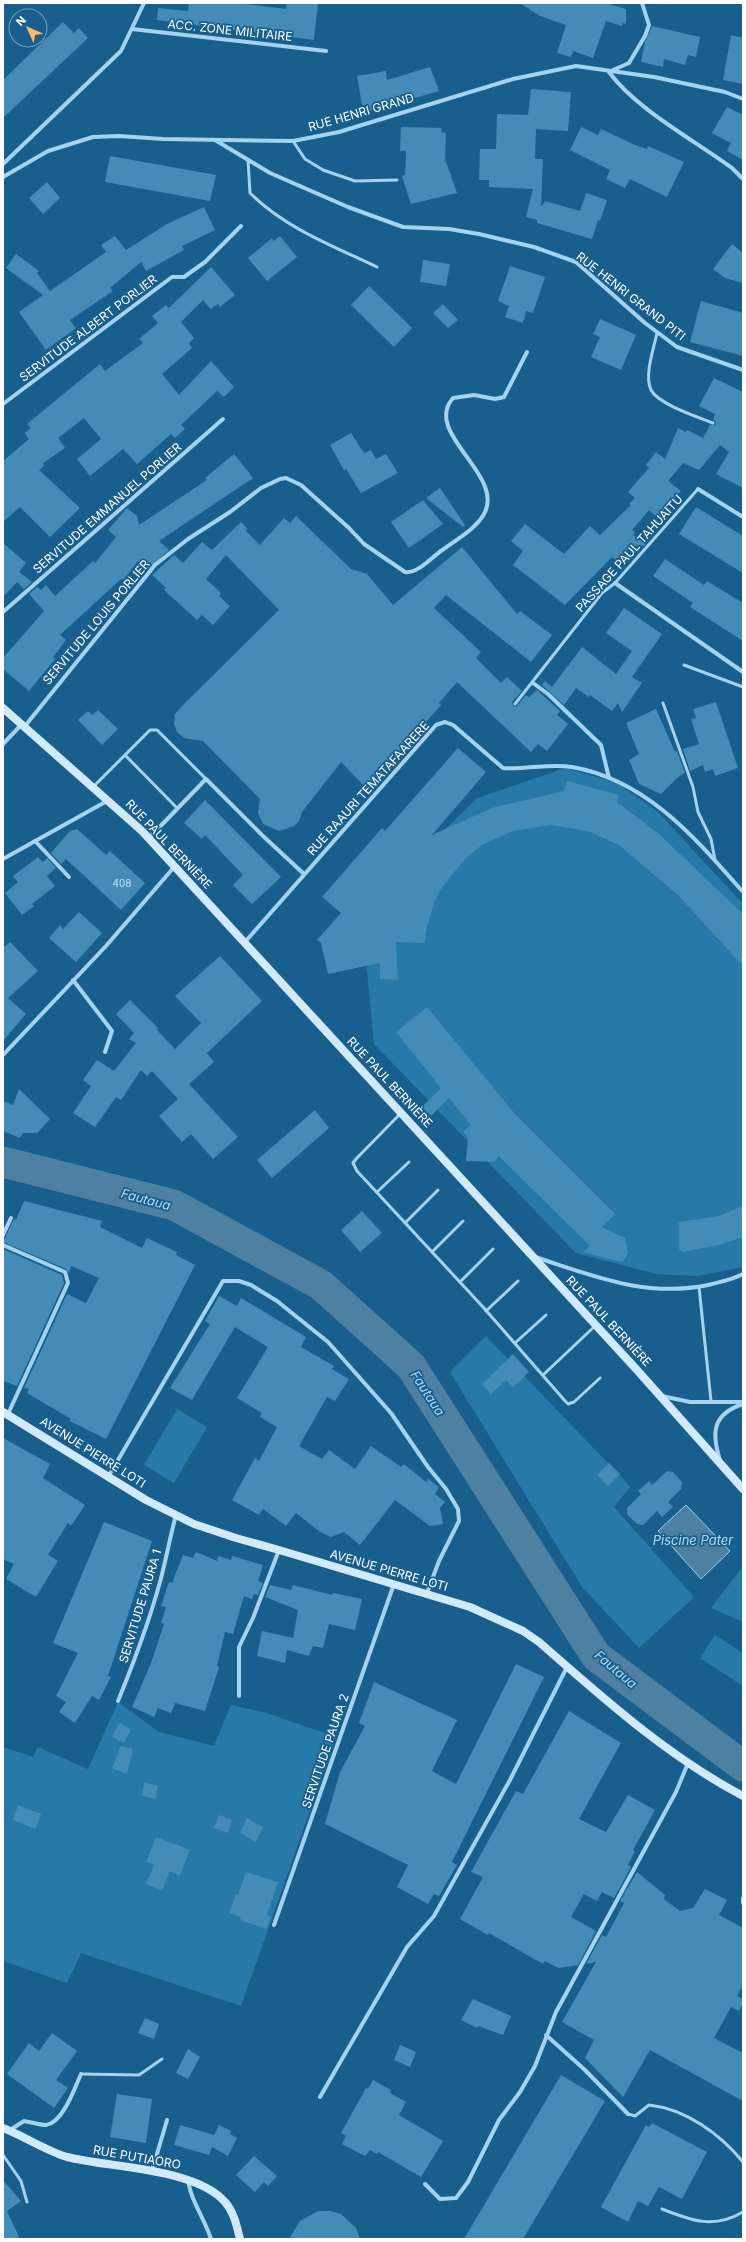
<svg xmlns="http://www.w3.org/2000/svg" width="746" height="2242" viewBox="0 0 746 2242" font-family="Inter,sans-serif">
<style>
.green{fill:#2779aa}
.water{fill:#4e81a1;stroke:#96d0f1}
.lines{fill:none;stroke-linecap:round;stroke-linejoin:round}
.river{stroke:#4e81a1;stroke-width:31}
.building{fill:#448bb8}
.lane{stroke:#a4d2ef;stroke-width:3}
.street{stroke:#a4d2ef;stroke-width:4}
.secondary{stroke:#d1eafa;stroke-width:8}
.labels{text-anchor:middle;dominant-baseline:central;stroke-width:3.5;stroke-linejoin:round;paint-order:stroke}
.number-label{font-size:10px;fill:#d0e2ed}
.street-label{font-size:12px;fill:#fff;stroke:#185f8e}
.water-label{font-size:13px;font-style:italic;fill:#b0dcf6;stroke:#185f8e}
</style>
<rect width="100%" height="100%" fill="#185f8e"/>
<g class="green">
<polygon points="566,768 617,783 657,811 743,904 743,1267 698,1276 657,1274 576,1253 374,1044 362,919 416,858 477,798"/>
<polygon points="486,1336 627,1483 630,1487 614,1507 694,1597 639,1648 582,1587 450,1372"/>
<polygon points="177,1409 207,1427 174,1483 144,1465"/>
<polygon points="743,1566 743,1622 711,1608"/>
<polygon points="715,1635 743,1653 743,1686 700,1658"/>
<polygon points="118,1702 159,1732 214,1746 231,1705 267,1713 336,1737 241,2006 81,1953 67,1983 3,1961 3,1747 33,1757 38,1747 88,1769"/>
</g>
<polygon class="water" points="686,1505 730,1551 701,1579 658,1531"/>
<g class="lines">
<polyline class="river" points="3,1162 174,1205 321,1285 411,1366 596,1656 743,1766"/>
</g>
<g class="building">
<polygon points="189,3 238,3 286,9 287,3 318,3 314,40 157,20 158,8 188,11"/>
<polygon points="520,3 605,3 626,9 626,24 623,23 622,26 606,21 593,58 573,51 571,57 557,53 566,25 540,16"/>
<polygon points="63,22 74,33 79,28 88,38 3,118 3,80"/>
<polygon points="652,26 700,37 696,57 688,55 685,65 664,59 663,67 641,62 645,42"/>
<polygon points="731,35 743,38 743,84 723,80"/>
<polygon points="430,67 439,91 370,111 368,105 362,105 357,76 386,71 387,80"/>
<polygon points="531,89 571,92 568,131 536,129 535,159 543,159 541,207 545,201 580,211 586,193 607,200 600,221 598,220 592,239 537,223 537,220 526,217 533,189 489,187 489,180 479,180 480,149 496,149 497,114 528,115"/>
<polygon points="727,107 743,115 743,160 727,151 731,143 712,133"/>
<polygon points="401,127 442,128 441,132 446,133 445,159 457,193 411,204 402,176 405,175 406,151 400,151"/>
<polygon points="581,127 598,135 601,129 635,145 647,149 648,146 684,162 667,197 630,179 625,188 606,179 610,170 570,150"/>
<polygon points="110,156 216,175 210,201 105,182"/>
<polygon points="47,182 60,198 43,214 29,198"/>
<polygon points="204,207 215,230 182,246 184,250 146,271 141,262 110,288 113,291 70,320 76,328 46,350 19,312 43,295 6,268 16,254 39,271 37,273 50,291 106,252 101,245 115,236 126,250 167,224"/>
<polygon points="280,236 297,257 267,281 248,258 272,238 274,241"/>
<polygon points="732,244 743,253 743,283 725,278 713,269"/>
<polygon points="423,260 450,264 446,286 420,282"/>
<polygon points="510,266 545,277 533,313 526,311 523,323 505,317 509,306 498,301"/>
<polygon points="211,267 235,295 220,307 218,304 211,309 203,300 181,322 194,338 189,343 192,348 162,374 179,395 211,361 234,387 224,397 217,391 181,425 185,429 175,438 171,434 137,464 123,449 90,476 77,459 101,439 84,418 58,438 65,448 43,463 44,466 39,470 80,508 50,537 20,507 3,522 3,461 29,439 25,433 31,428 27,424 100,364 105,371 143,343 139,339 158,323 152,316 166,305 169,308"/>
<polygon points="369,286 412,328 394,347 351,305"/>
<polygon points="701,301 743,313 743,356 690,342"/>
<polygon points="443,304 458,320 448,328 433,313"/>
<polygon points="600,319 636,335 621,370 591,357 600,337 593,334"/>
<polygon points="714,378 743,392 743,488 716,474 729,452 720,445 699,470 683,463 668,481 681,491 658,518 649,510 632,530 635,532 633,535 647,543 644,546 631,545 617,561 612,557 565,605 513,565 523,551 511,541 525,524 564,554 590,526 600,535 631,505 629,504 635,498 628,492 649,468 646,465 656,452 665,459 678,428 686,432 687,430 703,438 710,425 715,425 716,421 713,420 715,414 699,406"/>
<polygon points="351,433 364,453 371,450 376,459 386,454 398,473 361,493 346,469 344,470 330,445"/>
<polygon points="234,454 253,478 159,541 169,550 147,570 138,561 123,580 121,579 60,635 66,640 53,657 55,659 29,691 3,669 3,658 44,611 29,594 37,587 41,590 46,585 55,596 93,561 95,563 116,537 108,530 127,508 137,516 139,525 207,480 205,478"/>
<polygon points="440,488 465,525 463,527 426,498"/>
<polygon points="423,500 443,524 409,548 391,522"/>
<polygon points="696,507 743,536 743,573 679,534"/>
<polygon points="296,516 351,569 367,574 393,605 462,547 517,614 520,611 552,635 531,662 446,595 434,608 481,652 476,658 501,683 507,677 522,691 512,702 513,706 516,707 526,695 529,697 537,690 560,711 557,715 568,724 547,751 538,744 531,752 457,682 439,703 441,705 367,789 341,762 302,812 299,821 294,826 279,831 263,824 258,813 260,799 203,741 184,738 177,732 174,724 175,714 182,706 279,610 226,555 206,579 221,593 219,596 230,606 213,625 202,615 197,620 164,590 166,588 152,575 174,555 183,563 202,542 212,550 241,522 247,528 246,531 260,545 284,518 290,523"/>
<polygon points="3,543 26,563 19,572 32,582 24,589 17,582 3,597"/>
<polygon points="665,559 704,585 707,581 743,603 743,641 690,607 693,603 653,576"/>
<polygon points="624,608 662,634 632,677 642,683 637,690 622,712 618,703 612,711 590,695 589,697 576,688 564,705 542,685 545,681 552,687 582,647 616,674 632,651 606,633"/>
<polygon points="716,702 738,768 715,776 713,769 705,772 703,765 690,771 683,749 699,744 691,719 696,718 693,709"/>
<polygon points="656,709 675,752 677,751 685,773 678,777 661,794 639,784 629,760 639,754 626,723"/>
<polygon points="98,710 118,729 102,745 78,720 88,711 92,715"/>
<polygon points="458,748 486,772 432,835 492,808 564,791 567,781 619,795 617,802 659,834 743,914 743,966 678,895 619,845 588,831 551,825 513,831 482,845 467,857 442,887 435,900 426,930 425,943 396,942 398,980 380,979 380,963 328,974 321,943 317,940 341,913 322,897 382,828 385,831"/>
<polygon points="205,800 281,877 252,904 233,885 243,875 205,835 202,839 184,823"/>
<polygon points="77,829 106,855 110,851 145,883 121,910 66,859 61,864 51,853 70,831"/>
<polygon points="38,857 43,862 47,858 56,868 47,876 55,886 32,904 34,906 22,915 5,893 18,882 13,876"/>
<polygon points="79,912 102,933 76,962 49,938 60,925 63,929"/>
<polygon points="10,942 38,971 8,998 26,1014 3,1041 3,948"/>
<polygon points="220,956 262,1001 207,1053 214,1062 189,1084 238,1137 213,1159 191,1134 182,1142 159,1116 178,1099 152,1071 147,1076 141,1070 121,1100 116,1097 95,1127 73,1113 91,1086 83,1080 97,1060 114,1071 136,1043 129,1039 134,1033 116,1014 130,1000 158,1028 157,1030 175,1049 201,1023 175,996"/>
<polygon points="427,1007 515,1114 615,1214 602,1227 625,1238 628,1254 622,1262 583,1252 590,1246 499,1156 494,1162 466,1161 468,1137 463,1132 471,1125 449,1098 431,1116 422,1107 441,1088 396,1032"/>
<polygon points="19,1089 50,1119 37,1133 23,1133 20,1138 3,1131 3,1101 13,1105"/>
<polygon points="315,1110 329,1128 272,1178 257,1160"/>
<polygon points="24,1201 102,1221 100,1227 142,1248 147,1238 177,1252 176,1255 195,1265 106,1439 70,1421 71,1419 27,1393 29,1389 24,1388 67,1294 86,1303 99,1278 71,1266 69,1273 66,1269 3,1242 14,1219 16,1220"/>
<polygon points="743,1206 743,1237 719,1245 683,1252 679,1249 679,1222 719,1216"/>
<polygon points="362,1211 382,1233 360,1252 341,1230"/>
<polygon points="3,1249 62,1275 64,1283 17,1386 3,1381"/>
<polygon points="219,1296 237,1306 241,1298 306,1337 301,1347 334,1366 332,1369 349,1379 335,1401 327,1397 299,1446 322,1459 329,1450 355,1469 371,1446 401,1467 404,1464 426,1482 428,1479 439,1487 435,1494 445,1502 440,1508 443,1524 430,1526 395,1500 360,1545 344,1532 331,1537 320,1532 296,1513 286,1526 263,1509 259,1515 232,1500 255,1458 259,1461 277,1427 260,1417 262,1413 237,1398 268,1347 235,1327 192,1400 170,1388 210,1324 205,1321"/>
<polygon points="513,1354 529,1372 513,1387 506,1380 491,1394 482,1384"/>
<polygon points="3,1438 50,1464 43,1478 85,1505 71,1526 68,1523 48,1555 58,1561 36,1597 6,1579 14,1564 3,1559"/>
<polygon points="609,1463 620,1474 608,1486 597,1475"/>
<polygon points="667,1471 673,1472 682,1482 681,1489 668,1502 673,1507 662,1517 657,1511 643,1525 637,1524 627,1514 627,1508 641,1494 638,1491 649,1481 652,1485"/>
<polygon points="104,1522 152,1541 108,1676 111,1677 99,1700 92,1696 75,1723 59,1712 66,1702 56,1696 78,1653 53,1643"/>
<polygon points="196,1552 217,1561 218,1556 231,1560 232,1556 263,1565 258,1581 263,1583 258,1595 254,1594 252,1599 244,1596 233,1634 225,1632 217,1666 219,1667 205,1711 175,1703 171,1713 158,1708 154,1717 132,1707 151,1663 164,1624 161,1623 166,1607 161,1606 169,1582 172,1583 183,1555 193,1558"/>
<polygon points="270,1585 291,1590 293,1585 332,1595 333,1593 362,1599 355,1630 329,1624 323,1648 313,1646 309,1656 287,1650 285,1663 257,1656 262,1631 293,1638 298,1610 265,1597"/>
<polygon points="516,1664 544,1677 452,1862 457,1865 439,1896 434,1894 428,1904 397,1887 408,1865 325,1824 340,1772 365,1726 359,1723 374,1682 457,1720 432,1771 456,1784"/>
<polygon points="569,1711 621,1743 579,1819 606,1832 628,1795 655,1810 633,1850 635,1851 628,1865 631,1867 614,1898 602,1892 597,1901 584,1894 571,1917 596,1931 578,1965 558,1968 545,1961 543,1964 489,1933 488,1935 460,1919 483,1877 471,1872 516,1791 523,1794"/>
<polygon points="119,1723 131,1729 124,1743 112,1737"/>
<polygon points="121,1746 133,1749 127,1774 112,1768"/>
<polygon points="144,1783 158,1785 156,1799 142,1796"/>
<polygon points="18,1805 41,1814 36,1829 13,1820"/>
<polygon points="219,1815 232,1820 228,1833 214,1828"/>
<polygon points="247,1818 263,1827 256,1842 240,1833"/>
<polygon points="156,1837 190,1850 180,1876 170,1871 162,1891 146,1884 154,1865 146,1862"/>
<polygon points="246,1872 278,1882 267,1915 271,1917 266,1929 240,1920 241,1917 229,1913 236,1894 238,1895"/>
<polygon points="637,1872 665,1895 664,1899 680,1911 693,1908 705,1889 727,1900 719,1915 743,1928 743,1985 737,1996 743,1999 743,2003 739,2011 731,2007 714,2038 743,2053 743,2101 650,2050 623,2097 585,2058 594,2040 562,2022 596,1962 586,1964 602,1935 606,1937 624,1903 620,1901"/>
<polygon points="473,1999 511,2016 503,2035 478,2026 477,2028 461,2020"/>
<polygon points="145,2018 159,2024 154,2039 138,2033"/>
<polygon points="52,2033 77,2051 56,2080 68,2088 54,2108 7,2074 29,2043 39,2051"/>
<polygon points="400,2045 416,2052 410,2067 394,2060"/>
<polygon points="188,2049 200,2057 188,2079 176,2073"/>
<polygon points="561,2075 605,2101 523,2239 464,2239"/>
<polygon points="373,2080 391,2090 390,2093 406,2102 399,2115 443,2141 421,2177 378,2152 377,2154 370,2150 365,2156 342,2144 346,2136 341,2133 366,2088 368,2089"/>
<polygon points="117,2094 152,2099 146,2143 110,2137"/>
<polygon points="652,2123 707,2152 682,2199 659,2187 648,2206 638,2201 628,2222 601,2207 646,2125 649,2127"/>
<polygon points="180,2125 214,2135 219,2125 231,2131 230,2134 237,2138 228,2156 212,2147 209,2155 174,2145"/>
<polygon points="254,2156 277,2176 268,2186 264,2182 255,2192 236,2175"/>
<polygon points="3,2180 21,2201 7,2211 20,2239 3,2239"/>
<polygon points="318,2211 330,2211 341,2214 356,2228 360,2239 289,2239 300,2221"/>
</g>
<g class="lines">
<g class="lane">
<polyline points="293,141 305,159 323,170 355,181 397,180"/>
<path d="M248,160L250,193C285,228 333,246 377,267"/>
<path d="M657,333C654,348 644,375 651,390C658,404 698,417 713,423"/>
<polyline points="684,665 743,687"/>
<polyline points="663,703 693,787 698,812 711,839 715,860"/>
<polyline points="515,704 602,593 615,583 698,489"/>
<polyline points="125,755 177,808"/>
<polyline points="94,786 150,730 157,730 206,779"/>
<polyline points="400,1114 356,1159 353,1163 357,1171 483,1307 566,1402 568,1404 574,1402 600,1378"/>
<polyline points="377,1192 409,1162"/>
<polyline points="405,1223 438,1190"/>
<polyline points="432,1252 463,1221"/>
<polyline points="460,1282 493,1249"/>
<polyline points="699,1287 711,1401"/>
<polyline points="486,1311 518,1281"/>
<polyline points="515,1343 546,1315"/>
<polyline points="543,1375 595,1326"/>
<polyline points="81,2074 139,2075 162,2059"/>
<path d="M628,2114L635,2116L649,2105C686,2109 720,2134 743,2162"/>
<polyline points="3,2155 21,2181 27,2202"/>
<path d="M662,2209C692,2221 714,2229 743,2212"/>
</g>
<g class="street">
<polyline points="132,29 326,51"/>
<polyline points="613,70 629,63 645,36 649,25 642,3"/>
<path d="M609,72C636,109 694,140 732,168L743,179"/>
<polyline points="215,140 270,173 348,207 403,227 449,229 479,234 534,247 576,262 645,323 677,347 743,370"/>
<polyline points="3,164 121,51 144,3"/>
<polyline points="3,177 48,151 93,137 119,136 163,139 293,141 339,132 513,79 576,66 654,77 725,92 743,99"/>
<polyline points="3,404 172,277 184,277 205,262 241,226"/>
<polyline points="698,489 743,517"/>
<polyline points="615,583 743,672"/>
<polyline points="3,612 223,419"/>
<polyline points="533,683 548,694 601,745 609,778"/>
<path d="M25,726L155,565L188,539L230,512L261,488L280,479L286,478L301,485L349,528L364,544L405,572C417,574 431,558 441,551C454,541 476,529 484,514C506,475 422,433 453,398L474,395L495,399L504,397L527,352"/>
<polyline points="3,744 22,724"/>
<polyline points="149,838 206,779 263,836 304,874"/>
<polyline points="35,841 69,877"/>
<polyline points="3,859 107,801"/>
<path d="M245,942L436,725L445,722L453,725L503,768C525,770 548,763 572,767C647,780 696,839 743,892"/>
<polyline points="73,980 112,1031 105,1052"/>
<polyline points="3,1055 106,946 175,866"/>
<polyline points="3,1235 11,1218"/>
<polyline points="3,1245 65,1272 68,1283 8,1414"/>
<path d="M535,1257C594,1276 645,1298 708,1285C719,1282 732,1280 743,1274"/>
<polyline points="662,1396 690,1402 743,1402"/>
<path d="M720,1460C711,1432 713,1414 743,1404"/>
<polyline points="108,1477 223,1281 239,1281 251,1285 277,1301 328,1342 391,1413 428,1467 446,1489 458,1509 459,1521 439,1561 427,1593"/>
<polyline points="239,1696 239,1647 253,1618 279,1550"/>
<path d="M118,1701C134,1662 149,1622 160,1582C166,1560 170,1537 176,1515"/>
<polyline points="743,1898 743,1903"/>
<polyline points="274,1925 394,1584"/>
<polyline points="546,2035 585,2070 628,2114"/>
<polyline points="320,2097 407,1947 434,1916 510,1780 567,1667"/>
<path d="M10,2130L24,2121C31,2122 39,2125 46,2125C63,2123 75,2087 81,2074"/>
<polyline points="152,2171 167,2120"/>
<path d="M188,2179C190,2200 205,2219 211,2239"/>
<polyline points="425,2184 440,2199 456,2198 468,2182 499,2120 520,2092 535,2066 556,2012 676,1792 688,1763"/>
</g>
<g class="secondary">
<polyline points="3,708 142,831 637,1370 743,1489"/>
<path d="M3,1412L146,1500L194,1524L236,1538L279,1550L470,1607L523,1631L539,1642C603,1698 667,1756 743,1796"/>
<path d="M3,2128C24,2136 46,2151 67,2157C111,2168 196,2168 225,2202C234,2212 237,2227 240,2239"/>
</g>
</g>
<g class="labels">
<g class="number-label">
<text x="122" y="883">408</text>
</g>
<g class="street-label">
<text transform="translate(230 30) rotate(6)">ACC. ZONE MILITAIRE</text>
<text transform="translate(361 112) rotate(-16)">RUE HENRI GRAND</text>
<text transform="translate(631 296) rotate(38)">RUE HENRI GRAND PITI</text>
<text transform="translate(88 328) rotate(-37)">SERVITUDE ALBERT PORLIER</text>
<text transform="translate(107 508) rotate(-41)">SERVITUDE EMMANUEL PORLIER</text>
<text transform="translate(629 553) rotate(-48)">PASSAGE PAUL TAHUAITU</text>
<text transform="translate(96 622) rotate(-50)">SERVITUDE LOUIS PORLIER</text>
<text transform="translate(368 788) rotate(-48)">RUE RAAURI TEMATAFAARERE</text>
<text transform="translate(169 844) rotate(46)">RUE PAUL BERNIÈRE</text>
<text transform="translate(390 1082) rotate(47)">RUE PAUL BERNIÈRE</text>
<text transform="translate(609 1321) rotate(47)">RUE PAUL BERNIÈRE</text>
<text transform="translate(93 1452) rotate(32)">AVENUE PIERRE LOTI</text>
<text transform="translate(389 1570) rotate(16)">AVENUE PIERRE LOTI</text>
<text transform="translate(140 1606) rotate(-73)">SERVITUDE PAURA 1</text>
<text transform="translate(325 1751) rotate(-71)">SERVITUDE PAURA 2</text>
<text transform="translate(137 2157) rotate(10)">RUE PUTIAORO</text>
</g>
<g class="water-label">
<text transform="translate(146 1199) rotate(15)">Fautaua</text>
<text transform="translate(428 1393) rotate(57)">Fautaua</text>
<text x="693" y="1540">Piscine Pater</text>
<text transform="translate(616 1669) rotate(40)">Fautaua</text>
</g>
</g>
<rect width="746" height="2242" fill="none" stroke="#ffffff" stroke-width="8"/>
<g transform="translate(28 28) rotate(315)"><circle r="19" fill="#185f8e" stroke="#749fbb"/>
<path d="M0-3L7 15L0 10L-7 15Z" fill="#ffb762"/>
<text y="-6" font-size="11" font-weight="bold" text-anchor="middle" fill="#ffffff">N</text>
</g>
</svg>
